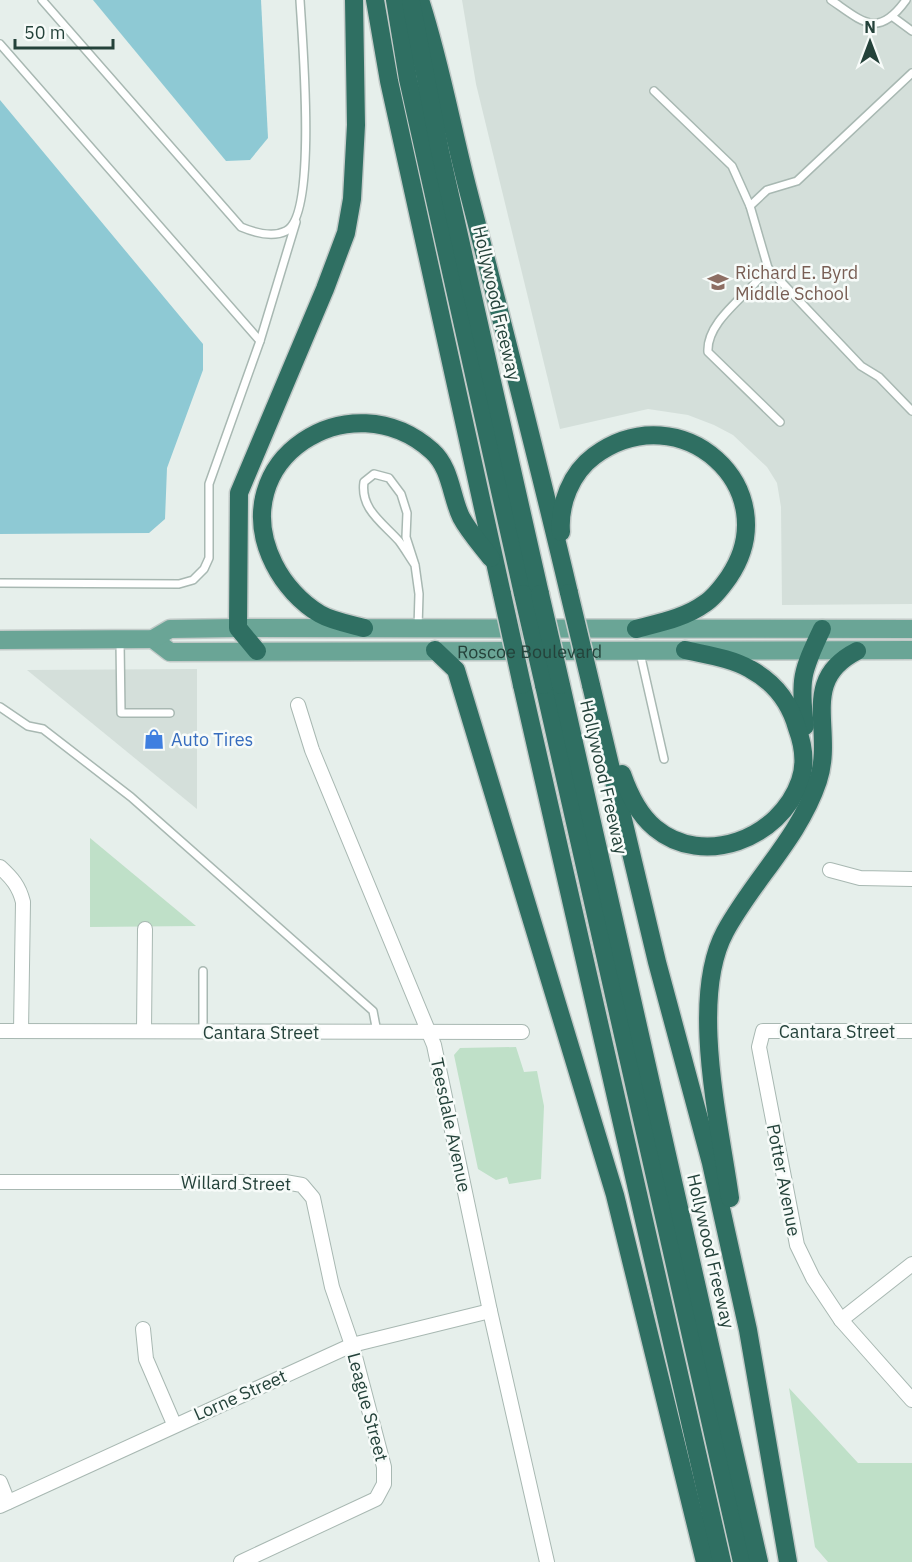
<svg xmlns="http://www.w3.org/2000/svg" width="912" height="1562" viewBox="0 0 912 1562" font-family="'IBM Plex Sans',sans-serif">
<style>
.built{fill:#d4dfda}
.green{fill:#bfe0c8}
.water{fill:#8ec9d4}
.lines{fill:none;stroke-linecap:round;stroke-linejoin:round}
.lane-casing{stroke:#a8b8b2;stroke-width:10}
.street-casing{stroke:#a8b8b2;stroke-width:16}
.primary-casing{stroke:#c2cac8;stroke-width:21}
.highway-casing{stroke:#c2cac8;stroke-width:21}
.lane{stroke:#fff;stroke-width:7}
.street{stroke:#fff;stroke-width:14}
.primary{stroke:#6aa596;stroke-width:18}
.highway{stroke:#2f6f62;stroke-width:18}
.highway-bridge-casing{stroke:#c2cac8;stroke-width:21;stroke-linecap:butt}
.highway-bridge{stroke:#2f6f62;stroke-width:18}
.labels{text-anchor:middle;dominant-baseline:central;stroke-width:5;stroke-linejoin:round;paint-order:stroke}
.education-label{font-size:18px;fill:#785e54;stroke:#f7fbf9;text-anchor:start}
.street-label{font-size:18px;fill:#24423a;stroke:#f7fbf9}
.shop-label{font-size:18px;fill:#366cbe;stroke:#f7fbf9;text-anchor:start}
</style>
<rect width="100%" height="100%" fill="#e6efeb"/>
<g class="built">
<polygon points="462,0 912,0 912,604 782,605 781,507 777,483 767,467 733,435 714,425 688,415 648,409 560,429 476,84"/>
<polygon points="197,669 197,809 27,670"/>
</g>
<g class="green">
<polygon points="90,838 196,926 90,927"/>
<polygon points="516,1047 524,1072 537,1071 544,1106 541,1179 509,1184 507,1177 496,1180 478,1169 454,1055 460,1048"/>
<polygon points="789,1388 858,1463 912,1463 912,1562 828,1562 815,1547"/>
</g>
<g class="water">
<polygon points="93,0 261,0 268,138 250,160 226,161"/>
<polygon points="0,100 203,344 203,370 167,468 165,519 149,533 0,534"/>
</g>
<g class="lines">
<g class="lane-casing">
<g id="lane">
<path d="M42,0L241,227C253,232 272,238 286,231C318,215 302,37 300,0"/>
<path d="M831,0C863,22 878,39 906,0"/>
<polyline points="893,17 912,31"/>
<polyline points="0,44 260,341 209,484 209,558 204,569 193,580 179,584 0,583"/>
<polyline points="654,91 732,166 750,206"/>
<polyline points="768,268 861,366 879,377 912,411"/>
<polyline points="260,341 296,222"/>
<path d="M780,422L708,352C706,320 750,294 768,268L750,206L767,190L797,181L912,73"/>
<path d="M415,565C410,558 405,549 399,541C383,523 360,509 364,482L374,474L389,478L401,494L407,513L406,537L415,565L419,594L418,628"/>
<polyline points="120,642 121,713 170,713"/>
<polyline points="640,653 664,759"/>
<polyline points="0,707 28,726 43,729 131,797 373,1011 377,1032"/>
<polyline points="203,971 203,1031"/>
</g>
</g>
<g class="street-casing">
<g id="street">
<polyline points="298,705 312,750 434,1045 490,1311 547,1562"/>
<path d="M0,867C12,878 19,886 23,902L21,1031"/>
<polyline points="830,870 860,878 912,879"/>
<polyline points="0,1031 522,1032"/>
<polyline points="144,1031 145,929"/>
<polyline points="912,1031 763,1031 759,1047 797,1245 813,1278 841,1320 912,1400"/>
<polyline points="0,1182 285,1182 302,1185 313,1198 332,1287 352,1345 384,1467 384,1484 376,1499 241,1562"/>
<polyline points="841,1320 912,1264"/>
<polyline points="143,1329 146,1359 174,1424"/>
<polyline points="0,1482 8,1502"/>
<polyline points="0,1506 352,1345 490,1311"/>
</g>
</g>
<g class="primary-casing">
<g id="primary">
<path id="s1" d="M153,639L170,652L912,650"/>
<polyline points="0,640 153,639 170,629 238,628 912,629"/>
</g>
</g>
<g class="highway-casing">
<g id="highway">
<polyline points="375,0 389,81 502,594"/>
<polyline points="395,0 408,79 523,594"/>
<path d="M420,0C440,61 451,124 467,186C502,321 537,457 569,593"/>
<polyline points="411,2 440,151 540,594"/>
<path d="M561,532C559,504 571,473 594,456C681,392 788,489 729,577C722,587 714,598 704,604C685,618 658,623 636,629"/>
<path d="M364,628C350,624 332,621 320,614C301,603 284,584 274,564C222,460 351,378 432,451C451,468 451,496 461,517C469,532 481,545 491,558"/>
<polyline points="435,650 456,670 615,1195 705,1562"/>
<polyline points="257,651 238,628 239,493 325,289 346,233 352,199 356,125 354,0"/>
<polyline points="522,685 722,1562"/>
<polyline points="544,685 742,1562"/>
<polyline points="561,685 759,1562"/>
<polyline points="591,685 657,962 711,1163 748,1330 788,1562"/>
<path d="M805,726C799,680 802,671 822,629"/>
<path d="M622,774C629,794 638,814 655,828C703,868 780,839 800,781C806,764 803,744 797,728C790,703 774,682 750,669C731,658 707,655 685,650"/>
<path d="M730,1198C720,1125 689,999 725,932C753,880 799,838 818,781C835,730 798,681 857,651"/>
</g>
</g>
<use href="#lane" class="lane"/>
<use href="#street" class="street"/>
<use href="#primary" class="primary"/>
<use href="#highway" class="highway"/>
<g class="highway-bridge-casing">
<g id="highway-bridge">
<polyline points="569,593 591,685"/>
<polyline points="502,594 522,685"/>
<polyline points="523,594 544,685"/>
<polyline points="540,594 561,685"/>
</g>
</g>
<use href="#highway-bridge" class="highway-bridge"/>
</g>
<defs>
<g id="school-bare" transform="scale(1.62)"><path d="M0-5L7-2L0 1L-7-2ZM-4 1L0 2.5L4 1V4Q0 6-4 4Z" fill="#8d6e63" stroke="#f7fbf9" stroke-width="2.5" paint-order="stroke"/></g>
<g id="shop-bare" transform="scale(1.62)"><path d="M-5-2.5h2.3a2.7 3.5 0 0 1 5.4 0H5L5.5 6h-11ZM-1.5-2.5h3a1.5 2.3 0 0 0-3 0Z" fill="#3f7fe0" stroke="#f7fbf9" stroke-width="2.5" paint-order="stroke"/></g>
</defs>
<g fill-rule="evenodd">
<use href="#school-bare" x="718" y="282"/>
<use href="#shop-bare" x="154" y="739"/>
</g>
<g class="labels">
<g class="education-label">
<text x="735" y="272">Richard E. Byrd<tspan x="735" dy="21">Middle School</tspan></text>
</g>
<g class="street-label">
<text transform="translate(497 303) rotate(77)">Hollywood Freeway</text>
<text stroke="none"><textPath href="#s1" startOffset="381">Roscoe Boulevard</textPath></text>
<text transform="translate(604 777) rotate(77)">Hollywood Freeway</text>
<text x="837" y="1031">Cantara Street</text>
<text x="261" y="1032">Cantara Street</text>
<text transform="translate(451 1125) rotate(78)">Teesdale Avenue</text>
<text transform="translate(784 1180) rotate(79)">Potter Avenue</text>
<text transform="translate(236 1183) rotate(1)">Willard Street</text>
<text transform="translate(711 1251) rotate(77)">Hollywood Freeway</text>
<text transform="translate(240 1395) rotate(-24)">Lorne Street</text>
<text transform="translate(368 1407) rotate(75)">League Street</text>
</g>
<g class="shop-label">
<text x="171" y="739">Auto Tires</text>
</g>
</g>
<g transform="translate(870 42)" stroke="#f7fbf9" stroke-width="4.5" paint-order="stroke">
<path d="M0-4.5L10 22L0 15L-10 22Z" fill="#24423a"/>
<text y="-9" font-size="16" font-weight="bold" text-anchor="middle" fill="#24423a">N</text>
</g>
<path d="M15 39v9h98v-9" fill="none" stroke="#24423a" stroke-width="3"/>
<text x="24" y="39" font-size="18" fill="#24423a" stroke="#f7fbf9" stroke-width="4.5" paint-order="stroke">50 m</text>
</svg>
